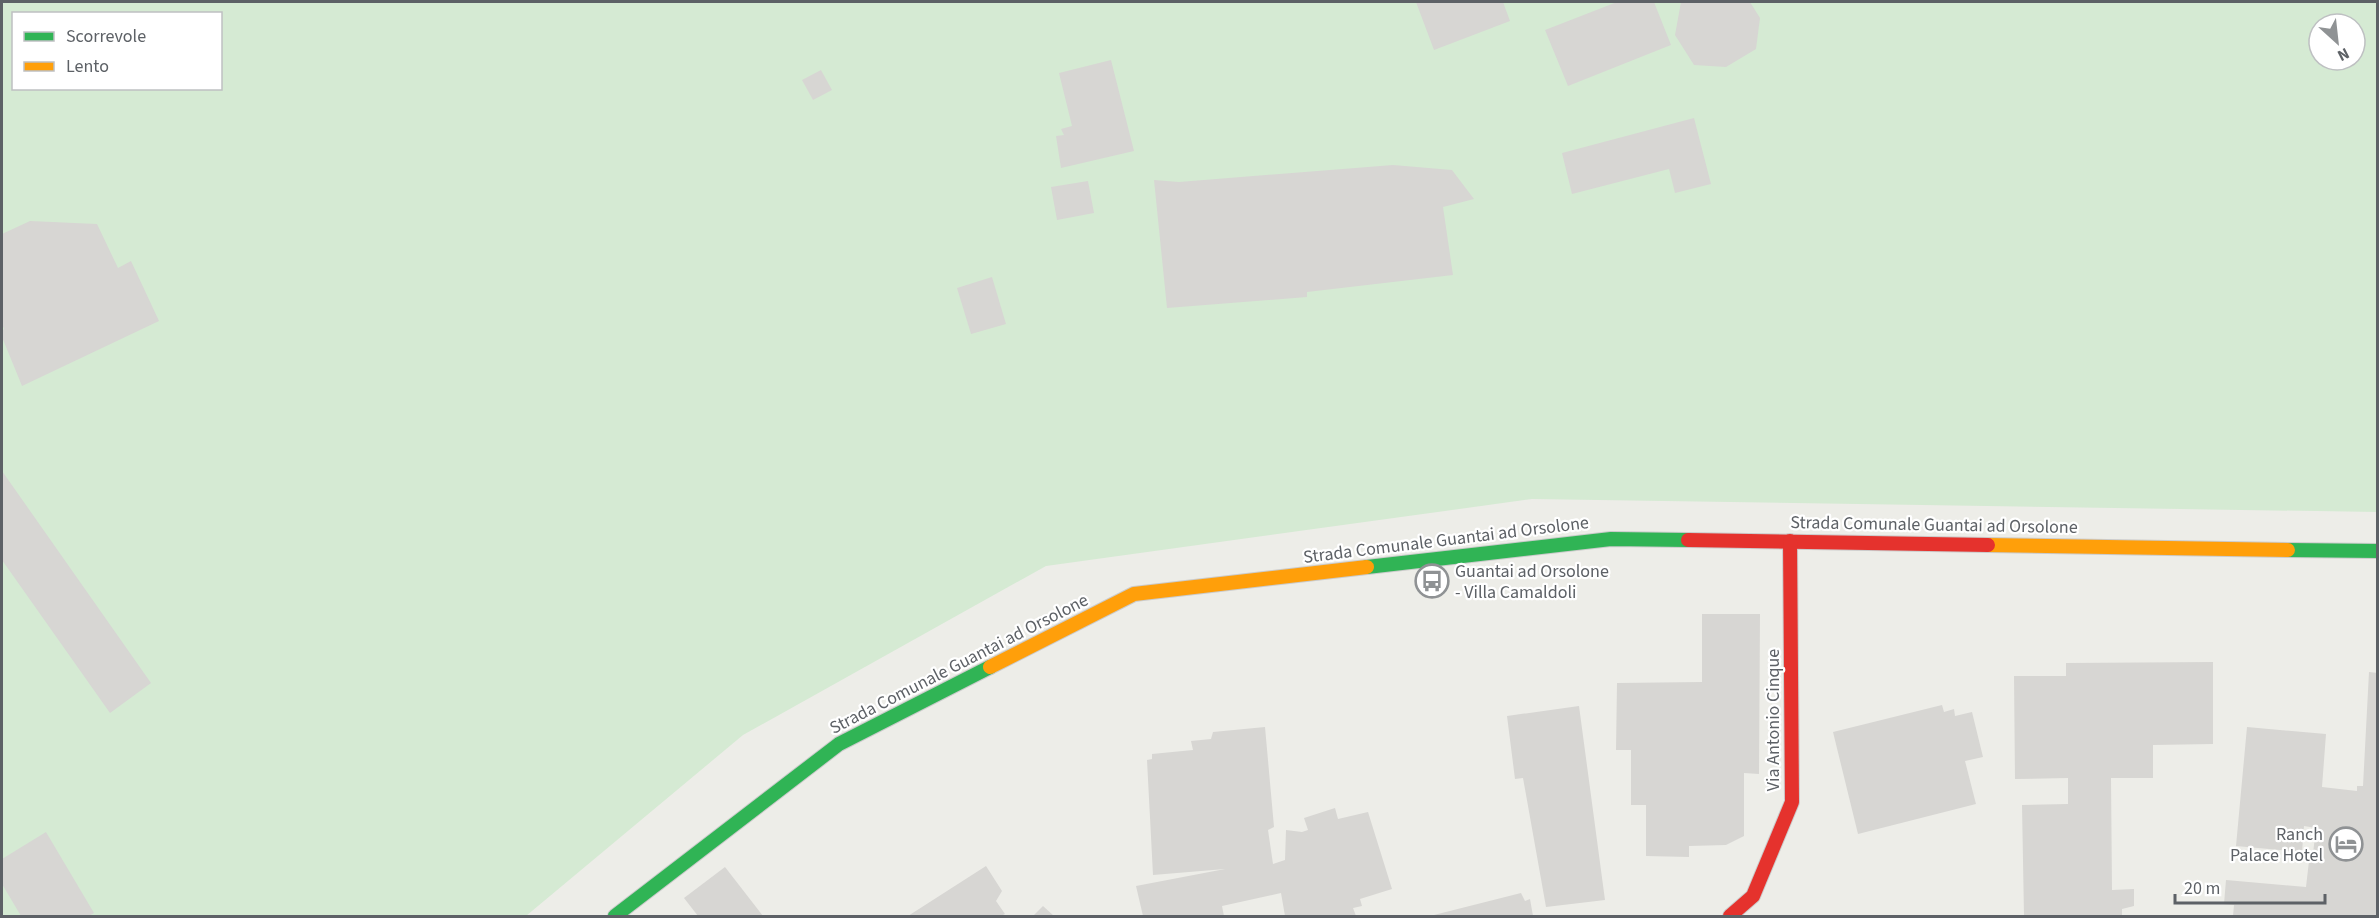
<svg xmlns="http://www.w3.org/2000/svg" width="2379" height="918" viewBox="0 0 2379 918" font-family="'Source Sans 3',sans-serif">
<style>
.green{fill:#d5ead3;fill-rule:evenodd}
.building{fill:#d7d6d3}
.lines{fill:none;stroke-linecap:round;stroke-linejoin:round}
.fast-casing{stroke:#cbcbcb;stroke-width:16}
.slow-casing{stroke:#cbcbcb;stroke-width:16}
.jam-casing{stroke:#cbcbcb;stroke-width:16}
.fast{stroke:#30b455;stroke-width:14}
.slow{stroke:#ff9f0a;stroke-width:14}
.jam{stroke:#e5322d;stroke-width:14}
.labels{text-anchor:middle;dominant-baseline:central;stroke-width:4.5;stroke-linejoin:round;paint-order:stroke}
.street-label{font-size:18px;fill:#5d6166;stroke:#fff}
.poi-label{font-size:18px;fill:#5d6166;stroke:#fff;text-anchor:start}
</style>
<rect width="100%" height="100%" fill="#edede8"/>
<path class="green" d="M2,2H2377V512L1532,499L1046,566L743,735L526,916H2ZM14,14H220V88H14ZM2319,24H2355V60H2319Z"/>
<g class="building">
<polygon points="1416,2 1503,2 1510,21 1434,50"/>
<polygon points="1617,2 1654,2 1671,45 1568,86 1545,30"/>
<polygon points="1681,2 1750,2 1760,18 1756,49 1726,67 1694,65 1675,35"/>
<polygon points="1111,60 1134,151 1061,168 1056,136 1064,135 1061,129 1072,126 1059,73"/>
<polygon points="821,70 832,90 813,100 802,80"/>
<polygon points="1694,118 1711,184 1675,193 1669,169 1572,194 1562,153"/>
<polygon points="1393,165 1452,170 1474,199 1443,207 1453,275 1307,292 1307,297 1167,308 1154,180 1179,182"/>
<polygon points="1088,181 1094,213 1057,220 1051,187"/>
<polygon points="30,221 97,224 118,268 131,261 159,321 22,386 2,337 2,331 4,329 2,324 2,234"/>
<polygon points="992,277 1006,324 971,334 957,288"/>
<polygon points="2,471 151,683 110,713 2,560"/>
<polygon points="1702,614 1760,614 1759,774 1744,773 1744,836 1726,845 1689,846 1689,857 1646,856 1646,805 1631,805 1631,750 1616,750 1617,683 1702,682"/>
<polygon points="2213,662 2213,744 2153,745 2153,778 2111,778 2112,890 2134,889 2134,906 2122,909 2122,916 2024,916 2022,805 2068,804 2068,778 2015,779 2014,676 2066,676 2066,663"/>
<polygon points="2369,672 2378,673 2378,916 2233,916 2234,905 2224,904 2226,880 2306,887 2309,861 2312,862 2316,828 2304,826 2302,852 2236,846 2247,727 2326,734 2322,787 2357,791 2357,786 2363,786"/>
<polygon points="1942,705 1944,712 1954,709 1955,716 1972,712 1983,757 1965,761 1976,804 1858,834 1833,732"/>
<polygon points="1579,706 1605,900 1546,907 1523,778 1515,779 1507,716"/>
<polygon points="1265,727 1274,827 1268,830 1273,864 1285,860 1286,830 1302,832 1308,830 1304,818 1335,808 1338,819 1368,812 1392,889 1360,899 1362,906 1353,908 1356,916 1285,916 1281,893 1222,906 1224,916 1143,916 1136,886 1225,869 1153,875 1147,760 1152,759 1152,754 1193,750 1191,741 1211,739 1213,732"/>
<polygon points="46,832 94,913 89,916 21,916 2,884 2,859"/>
<polygon points="986,866 1002,891 996,901 1005,914 1001,916 908,916"/>
<polygon points="725,867 763,916 698,916 684,898"/>
<polygon points="1521,893 1525,901 1530,899 1533,916 1430,916"/>
<polygon points="1043,906 1054,916 1033,916"/>
</g>
<g class="lines">
<g class="fast-casing">
<g id="fast">
<polyline points="2288,550 2378,551"/>
<polyline points="1367,567 1611,539 1688,540"/>
<polyline points="615,916 839,744 990,667"/>
</g>
</g>
<g class="slow-casing">
<g id="slow">
<polyline points="1988,545 2288,550"/>
<polyline points="990,667 1134,594 1367,567"/>
</g>
</g>
<g class="jam-casing">
<g id="jam">
<polyline points="1688,540 1988,545"/>
<polyline points="1730,916 1753,896 1792,802 1790,541"/>
</g>
</g>
<use href="#fast" class="fast"/>
<use href="#slow" class="slow"/>
<use href="#jam" class="jam"/>
</g>
<defs>
<g id="bus-ring" transform="scale(1.725)"><circle r="9.5" fill="#fff" stroke="#8f9294" stroke-width="1.5"/><path d="M-5-6H5V4H4V6H2V4H-2V6H-4V4H-5ZM-3.5-4V0h7V-4ZM-3.5 1.2v1.5H-2V1.2ZM2 1.2v1.5H3.5V1.2Z" fill="#8f9294"/></g>
<g id="hotel-ring" transform="scale(1.725)"><circle r="9.5" fill="#fff" stroke="#8f9294" stroke-width="1.5"/><path d="M-6-4.5h1.5V1H6V5H4.5V3h-9V5H-6ZM-4 0a1.8 1.8 0 1 1 3.6 0ZM.5 0V-2.5h3Q6-2.5 6 0Z" fill="#8f9294"/></g>
</defs>
<g fill-rule="evenodd">
<use href="#bus-ring" x="1432" y="581"/>
<use href="#hotel-ring" x="2346" y="844"/>
</g>
<g class="labels">
<g class="street-label">
<text transform="translate(1934 525) rotate(1)">Strada Comunale Guantai ad Orsolone</text>
<text transform="translate(1446 540) rotate(-7)">Strada Comunale Guantai ad Orsolone</text>
<text transform="translate(959 664) rotate(-27)">Strada Comunale Guantai ad Orsolone</text>
<text transform="translate(1773 720) rotate(-90)">Via Antonio Cinque</text>
</g>
<g class="poi-label">
<text x="1455" y="571">Guantai ad Orsolone<tspan x="1455" dy="21">- Villa Camaldoli</tspan></text>
<text x="2323" y="834" text-anchor="end">Ranch<tspan x="2323" dy="21">Palace Hotel</tspan></text>
</g>
</g>
<rect width="2379" height="918" fill="none" stroke="#5d6166" stroke-width="6"/>
<rect x="12" y="12" width="210" height="78" fill="#ffffff" stroke="#bec0c2" stroke-width="1.5"/>
<rect x="24" y="32" width="30" height="9" fill="#30b455" stroke="#bec0c2" stroke-width="1.5"/>
<text x="66" y="42" font-size="18" fill="#5d6166">Scorrevole</text>
<rect x="24" y="62" width="30" height="9" fill="#ff9f0a" stroke="#bec0c2" stroke-width="1.5"/>
<text x="66" y="72" font-size="18" fill="#5d6166">Lento</text>
<g transform="translate(2337 42) rotate(153)"><circle r="28" fill="#ffffff" stroke="#bec0c2" stroke-width="1.5"/>
<path d="M0-4.5L10 22L0 15L-10 22Z" fill="#8f9294"/>
<text y="-9" font-size="16" font-weight="bold" text-anchor="middle" fill="#5d6166">N</text>
</g>
<path d="M2175 894v9h150v-9" fill="none" stroke="#5d6166" stroke-width="3"/>
<text x="2184" y="894" font-size="18" fill="#5d6166" stroke="#ffffff" stroke-width="4.5" paint-order="stroke">20 m</text>
</svg>
